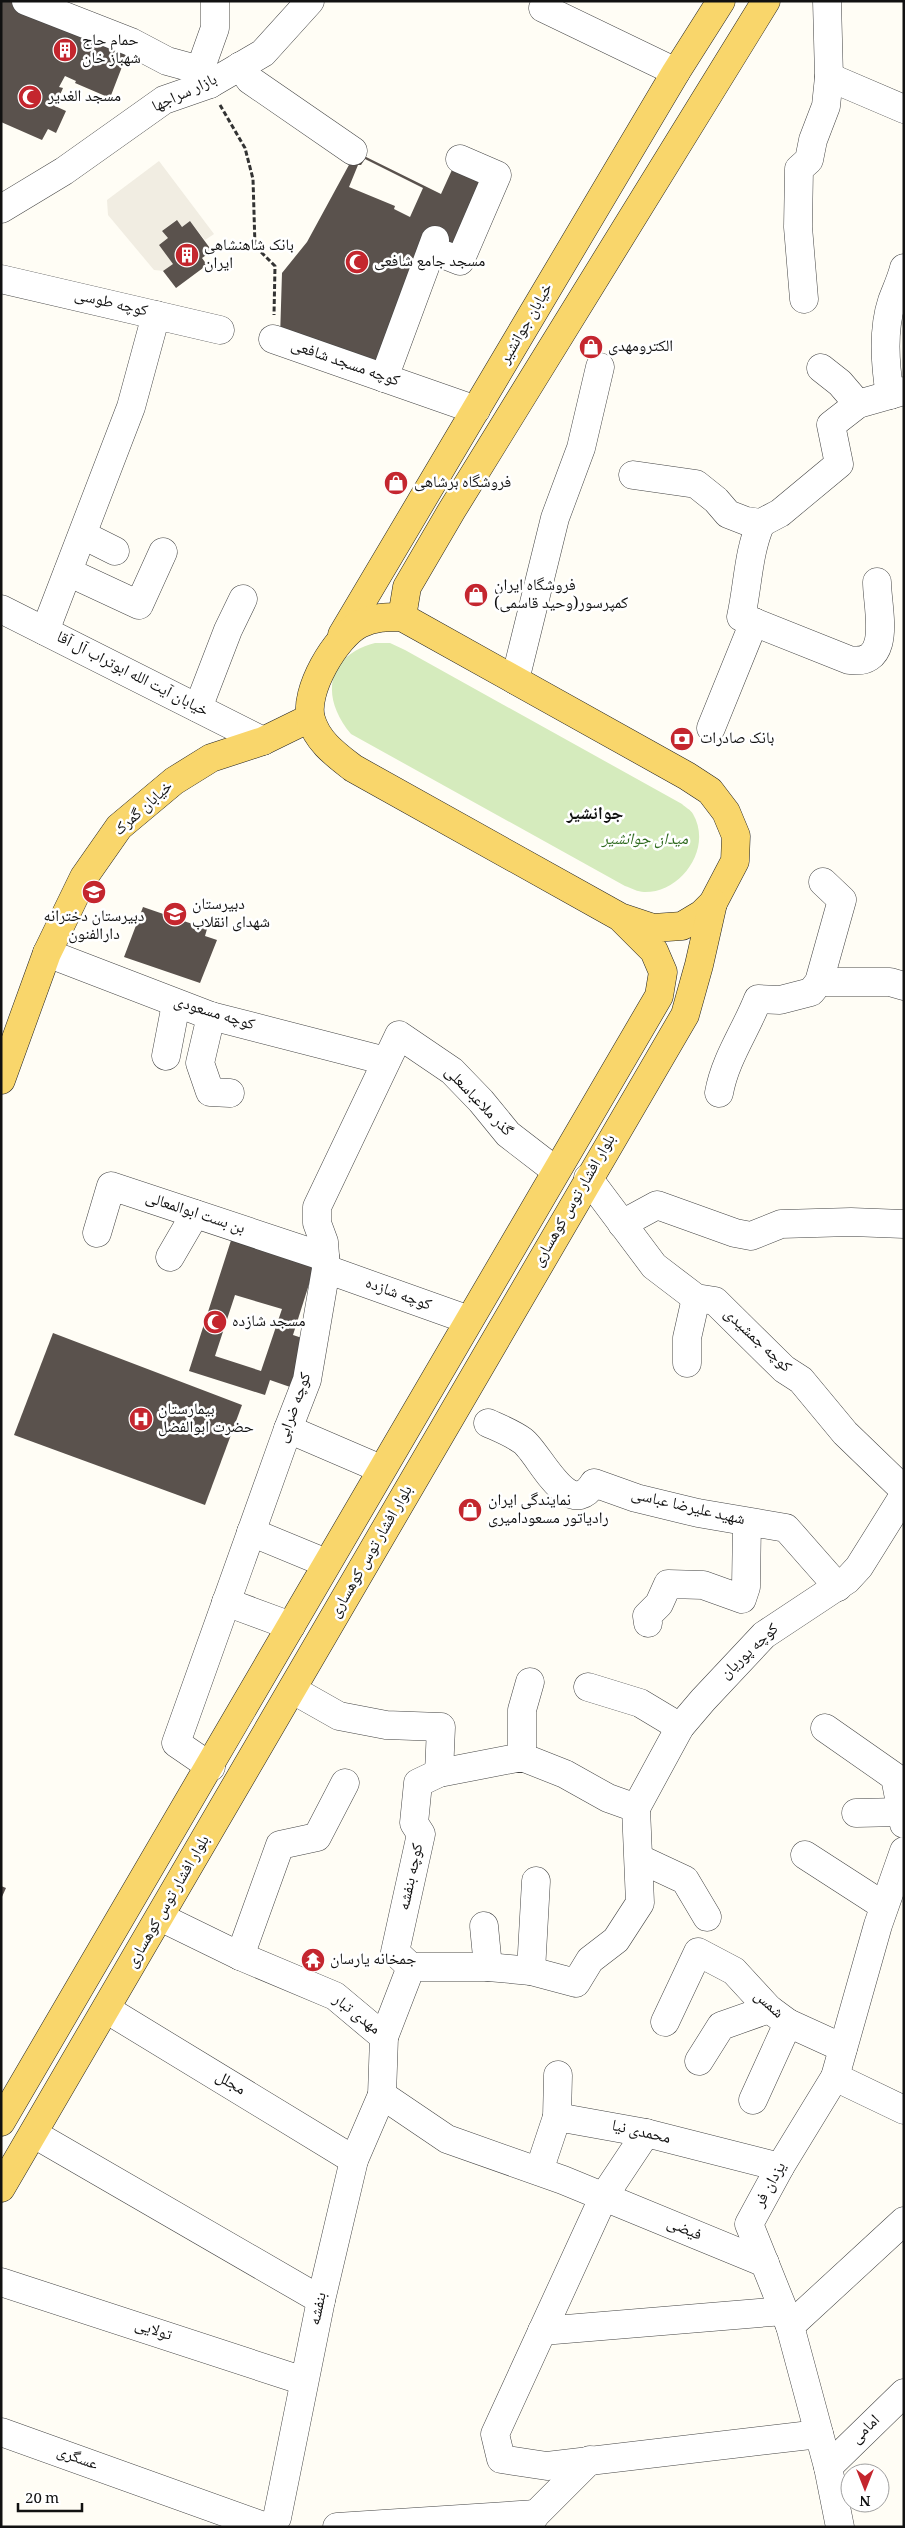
<svg xmlns="http://www.w3.org/2000/svg" width="905" height="2528" viewBox="0 0 905 2528" font-family="Georgia,'Noto Naskh Arabic',serif">
<style>
.green{fill:#d5ebbd}
.plaza{fill:#f1ede2}
.building{fill:#5a524d;fill-rule:evenodd}
.lines{fill:none;stroke-linecap:round;stroke-linejoin:round}
.minor-casing{stroke:#444;stroke-width:29}
.major-casing{stroke:#222;stroke-width:29}
.path{stroke:#333;stroke-width:3;stroke-dasharray:5 2.5;stroke-linecap:butt}
.minor{stroke:#fff;stroke-width:28}
.major{stroke:#f9d66b;stroke-width:28}
.labels{text-anchor:middle;dominant-baseline:central;stroke-width:5;stroke-linejoin:round;paint-order:stroke}
.poi-label{font-size:16px;fill:#111;stroke:#fff;text-anchor:start}
.street-label{font-size:16px;fill:#111;stroke:#fff}
.park-label{font-size:16px;font-style:italic;fill:#2f6b1f;stroke:#fff}
.neighbourhood-label{font-size:18px;font-weight:bold;fill:#111;stroke:#fff}
</style>
<rect width="100%" height="100%" fill="#fffdf5"/>
<path class="green" d="M375,643H390L405,650L682,804C685,807 691,810 693,814C713,848 681,893 644,892C638,892 631,888 625,886L351,734C320,697 326,656 375,643Z"/>
<polygon class="plaza" points="159,161 214,234 205,240 190,221 182,227 176,220 162,231 168,238 173,264 164,271 154,270 108,215 107,200"/>
<g class="building">
<polygon points="1,1 16,1 130,46 110,98 75,83 76,81 65,76 59,87 63,88 55,106 66,111 56,133 48,129 42,140 1,122"/>
<path d="M356,152L441,194L456,161L489,177L459,250L432,238L381,374L280,338L282,273L307,242ZM365,159L423,188L410,217L394,209L395,206L349,187L358,165H361Z"/>
<polygon points="177,220 182,227 190,221 212,251 202,258 207,265 176,288 163,271 173,264 159,245 168,238 162,231"/>
<polygon points="143,907 207,929 205,936 217,940 200,983 124,957"/>
<path d="M234,1231L317,1259L293,1335L308,1340L293,1388L270,1380L265,1395L189,1371ZM235,1295L282,1309L261,1371L215,1356Z"/>
<polygon points="53,1333 242,1405 205,1505 14,1435"/>
<polygon points="1,1886 6,1888 1,1899"/>
</g>
<g class="lines">
<g class="minor-casing">
<g id="minor">
<polyline points="26,1 131,42 167,61 200,70 210,84"/>
<polyline points="543,8 676,72"/>
<polyline points="240,66 250,80 353,151"/>
<polyline points="200,70 215,28 215,1"/>
<polyline points="829,77 904,109"/>
<polyline points="1,209 64,171 164,100 210,84 263,53 310,1"/>
<polyline points="432,250 460,261 497,175 460,159"/>
<polyline points="1,279 220,330"/>
<polyline points="804,299 798,227 799,169 809,160 813,140 826,106 829,77 827,1"/>
<polyline points="273,339 476,410"/>
<polyline points="821,368 840,383 858,404"/>
<polyline points="384,378 435,240"/>
<path d="M890,395C885,365 882,331 892,301C896,290 901,280 904,268"/>
<polyline points="633,475 696,484 716,500 728,514 746,521 761,523 780,513 839,464 831,425 858,404 904,391"/>
<path d="M761,523C748,552 748,586 741,617L849,660C894,667 877,608 877,582"/>
<polyline points="83,535 115,551"/>
<polyline points="68,572 139,605 163,552"/>
<polyline points="1,609 263,741"/>
<polyline points="45,631 131,407 156,315"/>
<polyline points="515,680 555,518 581,448 600,367"/>
<polyline points="198,708 228,630 243,599"/>
<polyline points="711,728 754,622"/>
<polyline points="47,953 211,1016 386,1061"/>
<polyline points="819,982 890,982 904,986"/>
<polyline points="211,1016 200,1063 210,1092 230,1093"/>
<polyline points="166,1056 176,1004"/>
<path d="M719,1093C725,1059 746,1030 758,999L780,1000L811,992L819,982L842,900L823,882"/>
<polyline points="588,1178 654,1266 696,1298 715,1301 784,1369 801,1380 845,1433 904,1490"/>
<polyline points="622,1224 657,1205 735,1233 751,1236 781,1224 851,1222 904,1224"/>
<polyline points="97,1233 111,1186 325,1257"/>
<polyline points="170,1257 195,1214"/>
<polyline points="326,1269 469,1320"/>
<polyline points="687,1363 687,1338 696,1298"/>
<path d="M488,1423C499,1428 512,1433 523,1441C540,1454 569,1523 594,1483L636,1498L698,1513L786,1528L838,1587"/>
<polyline points="288,1429 381,1469"/>
<polyline points="251,1532 326,1563"/>
<polyline points="226,1602 291,1626"/>
<polyline points="648,1623 647,1616 659,1604 668,1584 703,1585 742,1599 746,1587 747,1522"/>
<polyline points="588,1687 640,1703 680,1727"/>
<polyline points="293,1690 339,1716 386,1725 441,1727 439,1773"/>
<polyline points="825,1728 895,1777 904,1824"/>
<polygon points="522,1757 565,1774 608,1798 636,1808 640,1903 616,1940 590,1960 576,1983 531,1971 488,1967 411,1967 395,1952 421,1834 414,1823 418,1783 439,1773"/>
<polyline points="522,1757 522,1710 530,1682"/>
<polyline points="211,1767 176,1743 288,1429 307,1380 326,1269 324,1242 317,1223 317,1207 399,1035 452,1071 481,1101 508,1134 556,1171"/>
<polyline points="636,1808 680,1727 703,1700 764,1635 847,1580 859,1567 904,1495"/>
<polyline points="856,1813 901,1812"/>
<polyline points="805,1855 884,1906"/>
<polyline points="640,1859 685,1880 707,1917"/>
<polyline points="160,1917 240,1956 335,1996 384,2037 382,2095 447,2139 563,2180 765,2263"/>
<polyline points="484,1926 488,1967"/>
<polyline points="240,1956 280,1845 317,1837 345,1783"/>
<polyline points="531,1971 536,1881"/>
<polyline points="106,2009 354,2160"/>
<polyline points="665,2022 698,1952 734,1971 769,2009 788,2023 843,2048"/>
<polyline points="384,2037 411,1967"/>
<polyline points="699,2061 721,2026 769,2009"/>
<polyline points="835,2077 904,2110"/>
<polyline points="753,2100 788,2023"/>
<polyline points="557,2117 558,2075"/>
<polyline points="646,2133 604,2196 495,2434 501,2459 547,2466 819,2434"/>
<polyline points="34,2134 321,2300"/>
<polyline points="539,2171 557,2117 646,2133 780,2167"/>
<polyline points="1,2282 304,2381"/>
<polyline points="790,2326 904,2221"/>
<polyline points="542,2331 784,2311"/>
<polyline points="1,2432 266,2527"/>
<polyline points="828,2467 904,2393"/>
<polyline points="269,2527 277,2518 321,2300 354,2160 382,2095"/>
<polyline points="337,2527 536,2514"/>
<polyline points="527,2527 536,2514 590,2460"/>
<polyline points="840,2527 828,2467 790,2326 749,2224 780,2167 835,2077 878,1925 904,1851"/>
</g>
</g>
<g class="major-casing">
<g id="major">
<polyline points="402,617 407,587 452,510 766,1"/>
<polyline points="342,635 676,72 721,1"/>
<polyline points="1,1080 47,953 84,877 119,827 174,781 211,758 263,741 310,718"/>
<path d="M1,2122L659,996L663,972L654,951L620,917L353,768C335,754 317,741 311,719C303,692 336,636 360,624C374,617 387,617 402,617L687,776L710,791L726,812L736,836L735,861L713,903L702,914L682,926L653,928L620,917"/>
<polyline points="1,2188 685,1015 699,965 713,903"/>
</g>
</g>
<polyline class="path" points="220,105 245,148 253,179 255,246 275,266 274,315"/>
<use href="#minor" class="minor"/>
<use href="#major" class="major"/>
</g>
<defs>
<g id="building-disc" transform="scale(1.25)"><circle r="9.5" fill="#c4262e" stroke="#fff"/><path d="M-4-6H4V6H1V3H-1V6H-4ZM-2.5-4.3h1.7v1.8h-1.7ZM.8-4.3h1.7v1.8H.8ZM-2.5-1h1.7V.8h-1.7ZM.8-1h1.7V.8H.8Z" fill="#fff"/></g>
<g id="mosque-disc" transform="scale(1.25)"><circle r="9.5" fill="#c4262e" stroke="#fff"/><path d="M3.5-4.9A6 6 0 1 0 3.5 4.9A5 5 0 1 1 3.5-4.9Z" fill="#fff"/></g>
<g id="shop-disc" transform="scale(1.25)"><circle r="9.5" fill="#c4262e" stroke="#fff"/><path d="M-5-2.5h2.3a2.7 3.5 0 0 1 5.4 0H5L5.5 6h-11ZM-1.5-2.5h3a1.5 2.3 0 0 0-3 0Z" fill="#fff"/></g>
<g id="bank-disc" transform="scale(1.25)"><circle r="9.5" fill="#c4262e" stroke="#fff"/><path d="M-6-4H6V4H-6ZM0-2.3a2.3 2.3 0 1 0 0 4.6a2.3 2.3 0 1 0 0-4.6Z" fill="#fff"/></g>
<g id="school-disc" transform="scale(1.25)"><circle r="9.5" fill="#c4262e" stroke="#fff"/><path d="M0-5L7-2L0 1L-7-2ZM-4 1L0 2.5L4 1V4Q0 6-4 4Z" fill="#fff"/></g>
<g id="hospital-disc" transform="scale(1.25)"><circle r="9.5" fill="#c4262e" stroke="#fff"/><path d="M-5-5h3v3.5h4V-5h3V5h-3V1.5h-4V5h-3Z" fill="#fff"/></g>
<g id="temple-disc" transform="scale(1.25)"><circle r="9.5" fill="#c4262e" stroke="#fff"/><path d="M0-6L5-2H3V0L6.5 2.5H4V6H1.5V3h-3V6H-4V2.5H-6.5L-3 0V-2H-5Z" fill="#fff"/></g>
</defs>
<g fill-rule="evenodd">
<use href="#building-disc" x="65" y="50"/>
<use href="#mosque-disc" x="30" y="97"/>
<use href="#building-disc" x="187" y="255"/>
<use href="#mosque-disc" x="357" y="262"/>
<use href="#shop-disc" x="591" y="347"/>
<use href="#shop-disc" x="396" y="483"/>
<use href="#shop-disc" x="476" y="595"/>
<use href="#bank-disc" x="682" y="739"/>
<use href="#school-disc" x="94" y="892"/>
<use href="#school-disc" x="175" y="914"/>
<use href="#mosque-disc" x="215" y="1322"/>
<use href="#hospital-disc" x="141" y="1419"/>
<use href="#shop-disc" x="470" y="1510"/>
<use href="#temple-disc" x="313" y="1960"/>
</g>
<g class="labels">
<g class="poi-label">
<text x="82" y="41">حمام حاج<tspan x="82" dy="18">شهباز خان</tspan></text>
<text x="48" y="97">مسجد الغدیر</text>
<text x="204" y="246">بانک شاهنشاهی<tspan x="204" dy="18">ایران</tspan></text>
<text x="374" y="262">مسجد جامع شافعی</text>
<text x="608" y="347">الکترومهدی</text>
<text x="414" y="483">فروشگاه برشاهی</text>
<text x="494" y="586">فروشگاه ایران<tspan x="494" dy="18">کمپرسور(وحید قاسمی)</tspan></text>
<text x="700" y="739">بانک صادرات</text>
<text x="192" y="905">دبیرستان<tspan x="192" dy="18">شهدای انقلاب</tspan></text>
<text x="94" y="917" text-anchor="middle">دبیرستان دخترانه<tspan x="94" dy="18">دارالفنون</tspan></text>
<text x="232" y="1322">مسجد شازده</text>
<text x="158" y="1410">بیمارستان<tspan x="158" dy="18">حضرت ابوالفضل</tspan></text>
<text x="488" y="1501">نمایندگی ایران<tspan x="488" dy="18">رادیاتور مسعودامیری</tspan></text>
<text x="330" y="1960">جمخانه یارسان</text>
</g>
<g class="street-label">
<text transform="translate(185 94) rotate(-25)">بازار سراجها</text>
<text transform="translate(111 304) rotate(13)">کوچه طوسی</text>
<text transform="translate(527 324) rotate(-60)">خیابان جوانشیر</text>
<text transform="translate(345 364) rotate(19)">کوچه مسجد شافعی</text>
<text transform="translate(132 675) rotate(27)">خیابان آیت الله ابوتراب آل آقا</text>
<text transform="translate(144 809) rotate(-42)">خیابان گمرک</text>
<text transform="translate(214 1014) rotate(17)">کوچه مسعودی</text>
<text transform="translate(478 1102) rotate(46)">گذر ملاعباسعلی</text>
<text transform="translate(575 1201) rotate(-60)">بلوار افشار توس کوهساری</text>
<text transform="translate(195 1214) rotate(18)">بن بست ابوالمعالی</text>
<text transform="translate(398 1295) rotate(20)">کوچه شازده</text>
<text transform="translate(757 1341) rotate(43)">کوچه جمشیدی</text>
<text transform="translate(295 1408) rotate(-70)">کوچه ضرابی</text>
<text transform="translate(688 1508) rotate(13)">شهید علیرضا عباسی</text>
<text transform="translate(372 1552) rotate(-60)">بلوار افشار توس کوهساری</text>
<text transform="translate(750 1652) rotate(-43)">کوچه پوریان</text>
<text transform="translate(412 1877) rotate(-78)">کوچه بنفشه</text>
<text transform="translate(169 1902) rotate(-60)">بلوار افشار توس کوهساری</text>
<text transform="translate(768 2005) rotate(42)">شمس</text>
<text transform="translate(356 2015) rotate(38)">مهدی تبار</text>
<text transform="translate(230 2084) rotate(31)">مجلل</text>
<text transform="translate(641 2133) rotate(13)">محمدی نیا</text>
<text transform="translate(771 2185) rotate(-61)">یزدان فر</text>
<text transform="translate(684 2230) rotate(23)">فیضی</text>
<text transform="translate(319 2309) rotate(-78)">بنفشه</text>
<text transform="translate(153 2331) rotate(18)">تولایی</text>
<text transform="translate(866 2430) rotate(-44)">امامی</text>
<text transform="translate(77 2459) rotate(20)">عسگری</text>
</g>
<g class="park-label">
<text x="645" y="840">میدان جوانشیر</text>
</g>
<g class="neighbourhood-label">
<text x="595" y="815">جوانشیر</text>
</g>
</g>
<rect width="905" height="2528" fill="none" stroke="#111111" stroke-width="5"/>
<g transform="translate(865 2488) rotate(180)"><circle r="24" fill="#ffffff" stroke="#a0a0a0"/>
<path d="M0-4L9 19L0 12L-9 19Z" fill="#c4262e"/>
<text y="-8" font-size="14" font-weight="bold" text-anchor="middle" fill="#111111">N</text>
</g>
<path d="M18 2503v8h64v-8" fill="none" stroke="#111111" stroke-width="2.5"/>
<text x="25" y="2503" font-size="15" fill="#111111" stroke="#ffffff" stroke-width="4" paint-order="stroke">20 m</text>
</svg>
